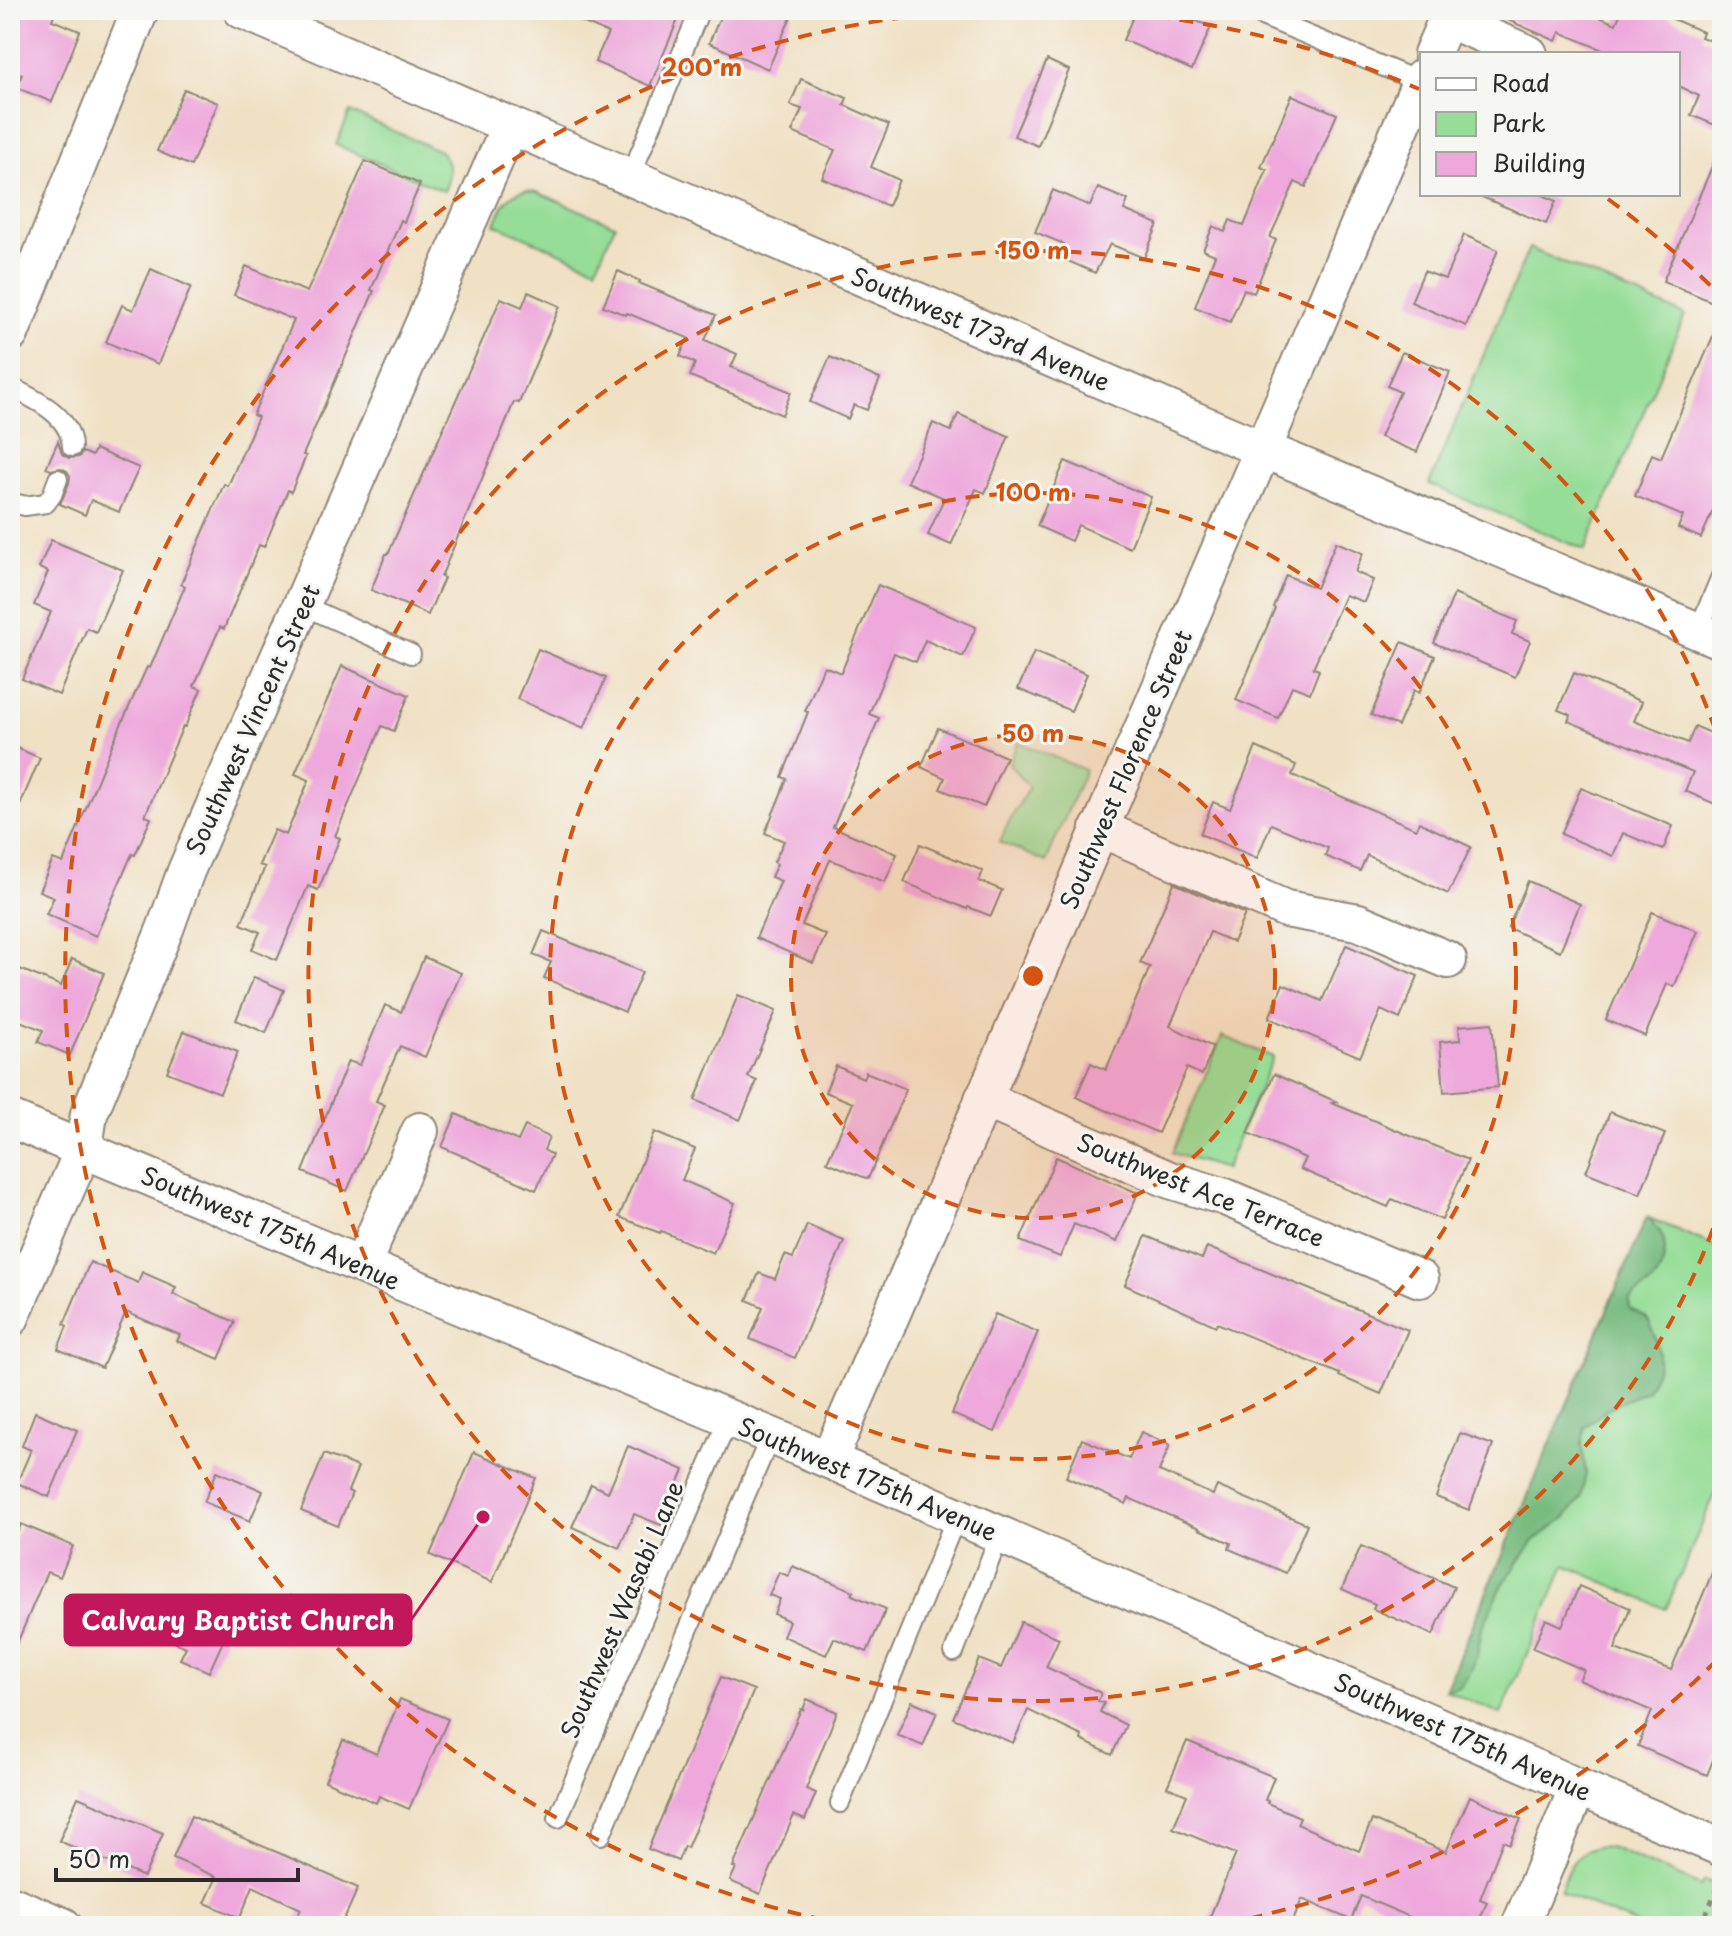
<svg xmlns="http://www.w3.org/2000/svg" width="1732" height="1936" viewBox="0 0 1732 1936" font-family="'Playpen Sans',sans-serif">
<style>
.green{fill:#96dd97;stroke:#608461;stroke-width:2}
.forest{fill:#78bc80;stroke:#527456;stroke-width:2}
.building{fill:#eea8db}
.lines{fill:none;stroke-linecap:round;stroke-linejoin:round}
.service-casing{stroke:#8e8678;stroke-width:22}
.minor-casing{stroke:#8e8678;stroke-width:40}
.path{stroke:#8e8678;stroke-width:5;stroke-dasharray:6 6;stroke-linecap:butt}
.service{stroke:#fff;stroke-width:18}
.minor{stroke:#fff;stroke-width:36}
.ring{fill:none;stroke:#d5540f;stroke-width:4;stroke-dasharray:14 10}
.labels{text-anchor:middle;dominant-baseline:central;stroke-width:6;stroke-linejoin:round;paint-order:stroke}
.street-label{font-size:24px;fill:#2b2b2b;stroke:#f6f6f2}
.centre{fill:#d5540f;stroke:#f6f6f2;stroke-width:4}
.ring-label{font-size:24px;text-anchor:middle;font-weight:bold;fill:#d5540f;stroke:#f6f6f2;stroke-width:6;stroke-linejoin:round;paint-order:stroke}
.leader{fill:none;stroke:#c2185b;stroke-width:3}
.callout-dot{fill:#c2185b;stroke:#f6f6f2;stroke-width:3}
.callout{fill:#c2185b;stroke:#c2185b;stroke-width:3}
.callout-label{font-size:26px;text-anchor:middle;font-weight:bold;fill:#fff}
</style>
<rect width="100%" height="100%" fill="#f6f6f2"/>
<filter id="ink" filterUnits="userSpaceOnUse"><feTurbulence type="fractalNoise" baseFrequency=".0125" numOctaves="2"/><feDisplacementMap in="SourceGraphic" scale="16" xChannelSelector="R" yChannelSelector="G"/><feConvolveMatrix kernelMatrix="1 2 1 2 8 2 1 2 1" color-interpolation-filters="sRGB"/></filter>
<filter id="wash" filterUnits="userSpaceOnUse"><feTurbulence type="fractalNoise" baseFrequency=".006" numOctaves="4" result="noise"/><feDisplacementMap in="SourceGraphic" scale="32" xChannelSelector="R" yChannelSelector="G"/><feGaussianBlur stdDeviation="1.8" result="paint"/><feColorMatrix in="noise" values="0 0 0 0 0 0 0 0 0 0 0 0 0 0 0 0 0 1.4 0 .05"/><feComposite in="paint" operator="in"/></filter>
<g filter="url(#wash)">
<rect width="100%" height="100%" fill="#f0e1c5"/>
<g class="green">
<path d="M350,112L440,151C451,164 451,176 444,191L336,145Z"/>
<path d="M526,190L537,192L615,225L596,268L495,224C502,207 506,194 526,190Z"/>
<polygon points="1529,248 1685,315 1585,550 1429,484"/>
<polygon points="1018,742 1085,770 1046,862 1000,842 1006,827 1029,787 1009,764"/>
<polygon points="1222,1036 1273,1057 1225,1169 1172,1153"/>
<polygon points="1647,1217 1722,1249 1722,1477 1666,1609 1565,1565 1501,1714 1445,1690"/>
<path d="M1601,1846L1612,1848L1701,1886L1705,1880L1722,1887V1911L1710,1922L1708,1926H1639L1560,1892C1569,1869 1572,1851 1601,1846Z"/>
</g>
<path class="forest" d="M1647,1217C1651,1221 1657,1226 1660,1232C1671,1251 1662,1278 1644,1289C1637,1294 1634,1294 1629,1300L1630,1309L1647,1318L1654,1332L1659,1353L1657,1370L1647,1390L1607,1409L1585,1427L1582,1444L1586,1473L1581,1498L1566,1517L1534,1541L1503,1584L1482,1628L1477,1655L1470,1673L1460,1687L1445,1690Z"/>
<g id="blocks">
<g class="building">
<polygon points="10,10 56,10 52,20 80,31 52,102 17,88 22,74 10,70"/>
<polygon points="553,10 682,10 650,86 595,62 608,33"/>
<polygon points="723,10 794,10 768,69 709,43"/>
<polygon points="1136,10 1171,10 1211,27 1192,70 1123,40"/>
<polygon points="1485,10 1582,10 1616,24 1622,10 1652,10 1703,32 1701,37 1721,45 1722,42 1722,128 1691,115 1699,96 1678,86 1678,54 1612,54 1560,32 1556,41"/>
<polygon points="1047,60 1069,70 1038,146 1014,136"/>
<polygon points="801,79 847,98 844,105 889,125 871,167 899,180 888,206 822,178 835,150 792,132 802,109 790,105"/>
<polygon points="184,89 218,103 191,166 157,151"/>
<polygon points="1292,95 1337,114 1306,187 1295,182 1270,237 1276,240 1254,293 1244,289 1230,322 1195,307 1215,255 1203,250 1213,226 1225,232 1230,220 1244,226 1267,170 1261,167"/>
<polygon points="1722,143 1722,306 1663,281"/>
<polygon points="365,161 420,184 404,222 401,220 371,290 374,291 303,455 306,456 291,492 288,490 264,547 259,545 224,629 220,627 194,686 201,689 185,727 183,726 145,816 151,818 135,855 132,854 96,936 46,914 54,897 39,891 53,859 63,863 112,745 147,667 150,668 185,586 181,584 224,484 228,486 258,417 253,415 294,320 234,295 246,266 307,292"/>
<polygon points="1098,188 1128,200 1124,210 1158,224 1144,258 1110,244 1095,273 1059,257 1064,244 1035,232 1053,190 1090,206"/>
<polygon points="1475,194 1541,194 1556,201 1546,224"/>
<polygon points="1464,235 1498,250 1466,326 1411,302 1424,271 1445,279"/>
<polygon points="151,269 191,287 158,364 106,342 122,305 133,310"/>
<polygon points="618,271 640,281 639,283 716,315 705,340 737,354 731,367 791,392 782,415 690,376 695,363 680,356 688,338 627,313 626,315 603,306"/>
<polygon points="528,292 560,306 519,403 514,402 441,577 444,578 428,615 371,590 386,554 388,554 501,298 522,307"/>
<polygon points="1722,315 1722,490 1701,538 1678,528 1683,516 1635,496 1652,454 1661,458"/>
<polygon points="1402,352 1450,372 1417,452 1380,437 1400,392 1387,386"/>
<polygon points="830,357 880,379 867,410 854,405 848,419 810,402"/>
<polygon points="958,414 1009,436 985,493 976,489 951,545 928,535 944,498 907,482 933,423 951,431"/>
<polygon points="58,441 62,454 69,458 79,457 83,452 92,456 95,449 139,468 119,512 91,500 85,515 60,504 69,483 70,476 67,471 61,468 51,470 46,468"/>
<polygon points="1065,461 1151,497 1130,548 1078,525 1071,541 1037,526"/>
<polygon points="51,540 123,570 96,632 87,628 59,695 22,679 51,612 34,605 48,572 39,568"/>
<polygon points="1336,542 1363,553 1355,572 1373,580 1364,602 1345,595 1313,668 1319,670 1310,693 1292,686 1278,718 1236,700 1275,608 1273,607 1286,575 1316,588"/>
<polygon points="878,585 976,627 963,657 925,640 916,662 894,653 869,714 879,718 833,827 897,854 885,882 834,861 830,860 802,925 826,935 813,963 756,938 781,881 771,877 777,864 774,862 784,841 765,833 787,779 782,777 808,712 805,711 824,666 841,673"/>
<polygon points="1454,594 1517,621 1512,634 1530,641 1515,677 1434,643"/>
<polygon points="1402,642 1435,656 1419,693 1414,690 1398,726 1371,715"/>
<polygon points="538,649 606,678 584,728 517,699"/>
<polygon points="1034,652 1087,674 1071,711 1018,689"/>
<polygon points="342,666 409,695 394,731 382,726 335,836 340,838 318,890 308,886 277,960 252,949 260,932 241,924 265,867 259,865 274,830 286,835 309,780 295,774"/>
<polygon points="1574,673 1642,702 1634,721 1688,743 1695,726 1722,738 1722,807 1685,791 1693,772 1568,721 1571,715 1558,710"/>
<polygon points="938,728 1006,757 984,807 940,789 945,778 921,767"/>
<polygon points="10,745 40,758 10,829"/>
<polygon points="1256,747 1296,765 1292,775 1416,829 1419,822 1471,847 1448,894 1367,855 1360,871 1325,856 1328,848 1271,824 1257,858 1200,834 1213,802 1230,809"/>
<polygon points="1581,788 1673,826 1663,850 1623,833 1613,856 1561,834"/>
<polygon points="920,844 983,871 979,881 1002,890 991,916 968,907 967,909 904,882"/>
<polygon points="1528,881 1580,904 1560,951 1508,928"/>
<polygon points="1174,883 1245,914 1233,942 1210,932 1170,1026 1213,1047 1202,1075 1187,1068 1158,1133 1076,1097 1091,1063 1106,1070 1150,967 1140,963"/>
<polygon points="1652,912 1698,931 1674,987 1667,984 1645,1036 1606,1020"/>
<polygon points="543,931 642,972 625,1012 544,978 551,962 533,955"/>
<polygon points="1346,945 1418,976 1400,1019 1381,1010 1360,1057 1269,1018 1283,984 1322,1001"/>
<polygon points="424,957 461,973 425,1057 400,1046 376,1101 385,1105 347,1191 303,1172 348,1061 360,1065 385,1005 401,1012"/>
<polygon points="72,959 104,973 70,1055 38,1042 43,1030 17,1020 19,1015 10,1011 10,965 61,986"/>
<polygon points="254,977 284,990 266,1033 236,1020"/>
<polygon points="738,995 776,1011 748,1077 757,1081 740,1120 695,1100"/>
<polygon points="1492,1023 1498,1087 1444,1092 1440,1042 1460,1040 1459,1026"/>
<polygon points="184,1031 238,1052 220,1093 167,1072"/>
<polygon points="836,1066 863,1078 866,1072 906,1089 868,1179 827,1162 853,1103 825,1092"/>
<polygon points="1274,1074 1337,1102 1332,1103 1468,1160 1442,1220 1392,1199 1388,1207 1300,1169 1305,1158 1248,1133"/>
<polygon points="1610,1112 1665,1134 1640,1194 1586,1172"/>
<polygon points="456,1114 518,1141 525,1126 549,1137 544,1150 552,1155 536,1190 492,1170 492,1169 442,1147"/>
<polygon points="654,1132 695,1149 682,1180 735,1203 713,1253 661,1231 660,1233 619,1217"/>
<polygon points="1056,1157 1138,1193 1117,1242 1074,1224 1060,1257 1020,1241"/>
<polygon points="807,1225 844,1241 795,1358 750,1339 763,1307 747,1300 759,1273 775,1279 785,1255 793,1258"/>
<polygon points="1146,1236 1202,1259 1207,1247 1408,1330 1381,1394 1339,1376 1340,1374 1217,1323 1216,1326 1125,1285"/>
<polygon points="90,1262 138,1283 142,1272 176,1287 173,1294 235,1322 219,1359 177,1341 180,1335 126,1312 102,1368 58,1349 67,1326 64,1324"/>
<polygon points="995,1314 1038,1332 995,1432 952,1414"/>
<polygon points="35,1412 77,1430 49,1497 17,1483 31,1450 22,1446"/>
<polygon points="1141,1432 1170,1445 1159,1471 1213,1495 1217,1486 1307,1524 1286,1573 1229,1549 1231,1543 1199,1529 1199,1528 1129,1498 1126,1504 1066,1477 1082,1439 1129,1459"/>
<polygon points="1460,1433 1493,1445 1469,1510 1436,1497"/>
<polygon points="628,1446 684,1470 661,1525 634,1514 619,1548 572,1527 591,1484 608,1492"/>
<polygon points="474,1452 536,1478 492,1582 430,1555"/>
<polygon points="324,1454 358,1467 348,1491 352,1493 338,1526 301,1511"/>
<polygon points="217,1471 263,1491 250,1521 204,1502"/>
<polygon points="21,1524 73,1546 60,1577 47,1572 10,1660 10,1550"/>
<polygon points="1361,1546 1454,1587 1433,1635 1373,1609 1375,1604 1342,1589"/>
<polygon points="1721,1552 1722,1737 1707,1775 1638,1746 1652,1711 1579,1680 1584,1670 1533,1648 1546,1619 1562,1626 1579,1586 1630,1608 1615,1649 1671,1670"/>
<polygon points="792,1566 854,1591 852,1595 886,1609 867,1652 834,1638 826,1655 783,1636 789,1621 774,1614 780,1599 769,1595 779,1572 788,1576"/>
<polygon points="187,1606 230,1626 209,1672 180,1659 186,1647 172,1641"/>
<polygon points="1021,1622 1059,1638 1046,1667 1101,1693 1098,1701 1104,1703 1100,1712 1126,1725 1112,1755 1081,1740 1082,1736 1028,1710 1013,1743 953,1718 979,1659 1001,1668"/>
<polygon points="721,1677 754,1690 687,1848 684,1846 678,1861 648,1849"/>
<polygon points="400,1699 448,1719 409,1809 379,1796 376,1803 325,1781 343,1740 377,1754"/>
<polygon points="807,1699 837,1712 806,1789 816,1793 805,1820 794,1815 760,1894 730,1881 736,1868 733,1867 801,1709 803,1710"/>
<polygon points="912,1701 937,1712 923,1746 897,1735"/>
<polygon points="1187,1741 1274,1777 1265,1800 1268,1801 1267,1803 1300,1817 1297,1824 1359,1851 1372,1820 1446,1852 1470,1796 1521,1819 1510,1844 1503,1841 1480,1899 1487,1902 1477,1926 1431,1926 1361,1896 1351,1920 1302,1899 1291,1926 1206,1926 1236,1854 1173,1828 1187,1795 1167,1787"/>
<polygon points="78,1797 163,1833 144,1877 59,1841"/>
<polygon points="191,1816 286,1856 358,1888 341,1926 293,1926 301,1909 253,1886 240,1918 205,1903 217,1877 173,1858"/>
</g>
</g>
</g>
<g filter="url(#ink)">
<use href="#blocks" fill-opacity="0" stroke="#8e8678" stroke-width="2"/>
<g class="lines">
<g class="service-casing">
<g id="service">
<polyline points="1254,10 1262,16 1420,82"/>
<polyline points="630,177 700,10"/>
<path d="M10,387C35,399 71,415 72,447"/>
<polyline points="10,502 25,506 46,503 52,495 58,479"/>
<polyline points="302,605 411,654"/>
<polyline points="1698,631 1722,574"/>
<polyline points="954,1652 1000,1534"/>
<polyline points="840,1803 957,1515"/>
<polyline points="558,1818 729,1418"/>
<polyline points="601,1835 771,1435"/>
</g>
</g>
<g class="minor-casing">
<g id="minor">
<polyline points="242,10 1231,436 1722,641"/>
<polyline points="1447,19 1529,54"/>
<polyline points="1432,54 1451,10"/>
<polyline points="10,334 140,10"/>
<polyline points="1099,828 1286,909 1358,922 1448,960"/>
<polyline points="983,1099 1170,1180 1225,1197 1420,1279"/>
<polyline points="10,1119 829,1460 1578,1787 1722,1848"/>
<polyline points="362,1265 420,1131"/>
<polyline points="10,1319 84,1148 89,1114 165,929 186,871 510,125"/>
<polyline points="829,1460 1422,78"/>
<polyline points="10,1904 63,1926"/>
<polyline points="1520,1926 1578,1787"/>
</g>
</g>
<polyline class="path" points="1701,1926 1721,1879"/>
<use href="#service" class="service"/>
<use href="#minor" class="minor"/>
</g>
</g>
<circle cx="1033" cy="976" r="242" fill="#d5540f" fill-opacity=".12"/>
<g class="ring">
<circle cx="1033" cy="976" r="242"/>
<circle cx="1033" cy="976" r="483"/>
<path d="M1721 1206A725 725 0 1 1 1721 746"/>
<path d="M1717 1660A967 967 0 0 1 1218 1925M848 1925A967 967 0 0 1 982 10M1084 10A967 967 0 0 1 1419 89M1608 199A967 967 0 0 1 1717 292"/>
</g>
<g class="labels">
<g class="street-label">
<text transform="translate(981 328) rotate(23)">Southwest 173rd Avenue</text>
<text transform="translate(252 719) rotate(-66)">Southwest Vincent Street</text>
<text transform="translate(1125 769) rotate(-67)">Southwest Florence Street</text>
<text transform="translate(1201 1189) rotate(22)">Southwest Ace Terrace</text>
<text transform="translate(271 1227) rotate(23)">Southwest 175th Avenue</text>
<text transform="translate(868 1478) rotate(23)">Southwest 175th Avenue</text>
<text transform="translate(621 1609) rotate(-67)">Southwest Wasabi Lane</text>
<text transform="translate(1463 1736) rotate(24)">Southwest 175th Avenue</text>
</g>
</g>
<circle cx="1033" cy="976" r="12" class="centre"/>
<g class="ring-label">
<text x="702" y="76">200 m</text>
<text x="1033" y="259">150 m</text>
<text x="1033" y="501">100 m</text>
<text x="1033" y="742">50 m</text>
</g>
<path class="leader" d="M483 1517L411 1620"/>
<circle class="callout-dot" cx="483" cy="1517" r="8"/>
<rect class="callout" x="65" y="1595" width="346" height="50" rx="8"/>
<g class="callout-label">
<text x="238" y="1630">Calvary Baptist Church</text>
</g>
<rect width="1732" height="1936" fill="none" stroke="#f6f6f2" stroke-width="40"/>
<rect x="1420" y="52" width="260" height="144" fill="#f6f6f2" stroke="#a5a5a2" stroke-width="2"/>
<rect x="1436" y="78" width="40" height="12" fill="#ffffff" stroke="#a5a5a2" stroke-width="2"/>
<text x="1492" y="92" font-size="24" fill="#2b2b2b">Road</text>
<rect x="1436" y="112" width="40" height="24" fill="#96dd97" stroke="#a5a5a2" stroke-width="2"/>
<text x="1492" y="132" font-size="24" fill="#2b2b2b">Park</text>
<rect x="1436" y="152" width="40" height="24" fill="#eea8db" stroke="#a5a5a2" stroke-width="2"/>
<text x="1492" y="172" font-size="24" fill="#2b2b2b">Building</text>
<path d="M56 1868v12h242v-12" fill="none" stroke="#2b2b2b" stroke-width="4"/>
<text x="68" y="1868" font-size="24" fill="#2b2b2b" stroke="#f6f6f2" stroke-width="6" paint-order="stroke">50 m</text>
</svg>
